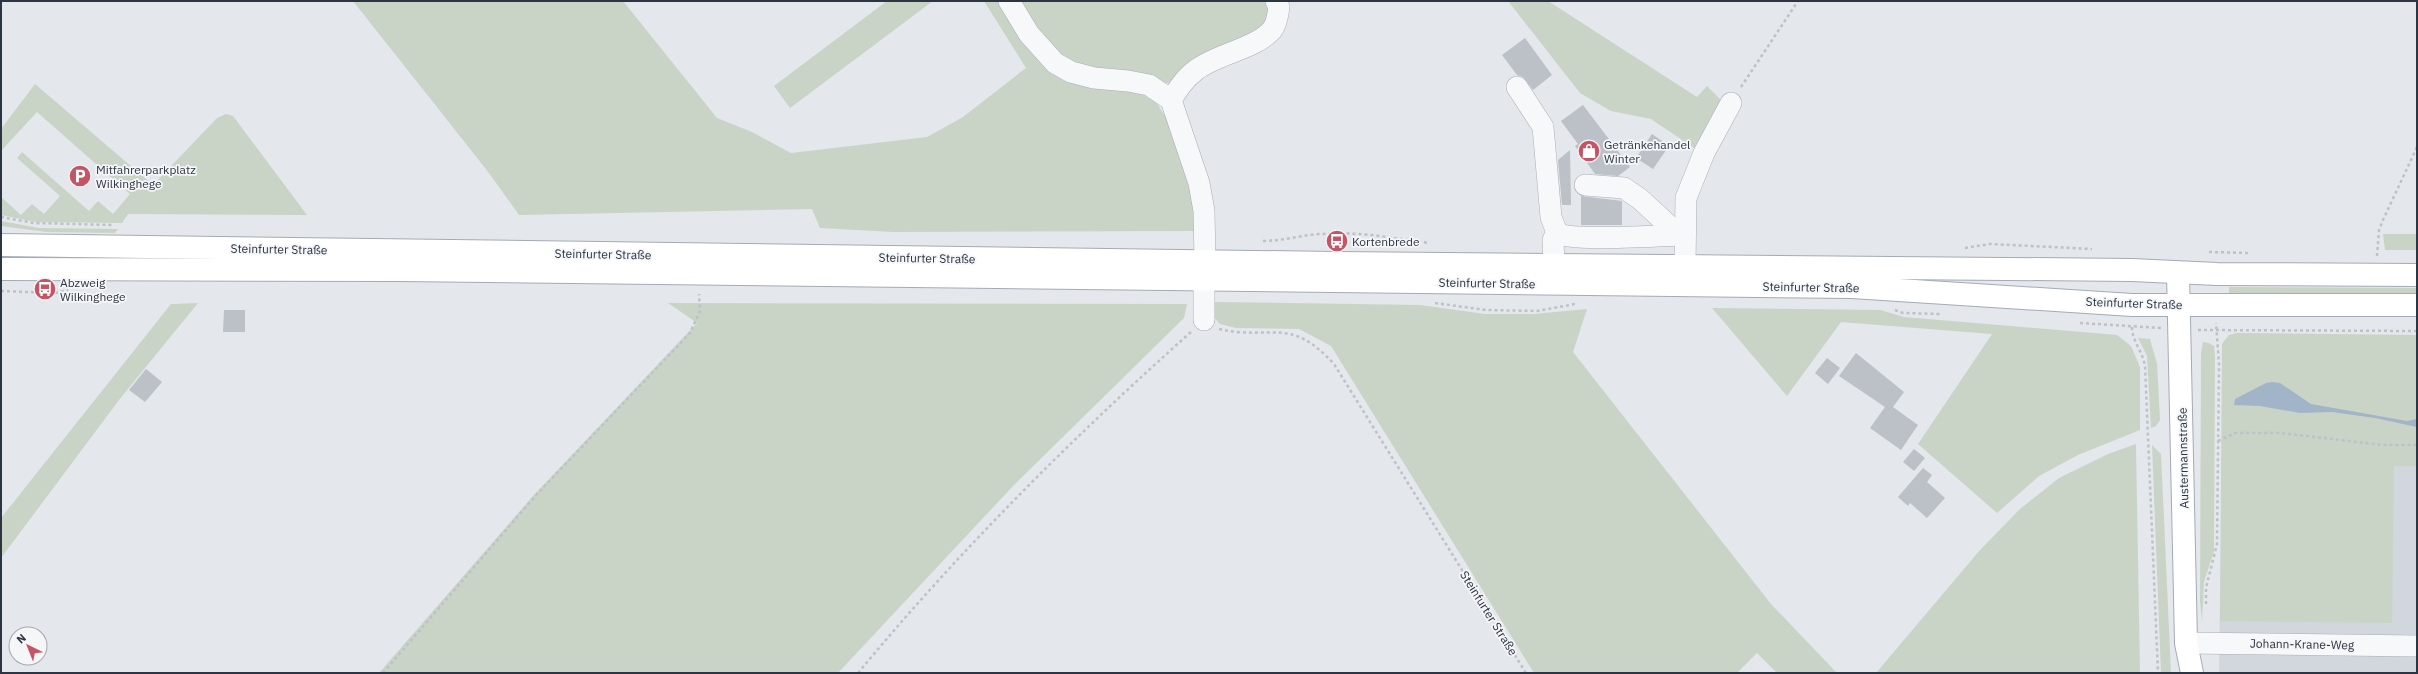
<svg xmlns="http://www.w3.org/2000/svg" width="2418" height="674" viewBox="0 0 2418 674" font-family="'IBM Plex Sans',sans-serif">
<style>
.built{fill:#d2d6dd}
.green{fill:#c9d4c6}
.water{fill:#a2b4c8}
.building{fill:#bcc0c7}
.lines{fill:none;stroke-linecap:round;stroke-linejoin:round}
.minor-casing{stroke:#a9aeb5;stroke-width:22}
.major-casing{stroke:#a4abb6;stroke-width:24}
.path{stroke:#bec1c6;stroke-width:2.5;stroke-dasharray:3 3;stroke-linecap:butt}
.minor{stroke:#f7f8f9;stroke-width:21}
.major{stroke:#fff;stroke-width:22}
.labels{text-anchor:middle;dominant-baseline:central;stroke-width:3.5;stroke-linejoin:round;paint-order:stroke}
.poi-label{font-size:12px;fill:#2d3542;stroke:#f4f6f8;text-anchor:start}
.street-label{font-size:12px;fill:#2d3542;stroke:#f4f6f8}
</style>
<rect width="100%" height="100%" fill="#e4e7eb"/>
<polygon class="built" points="2222,463 2417,466 2417,673 2219,673"/>
<g class="green">
<polygon points="353,1 623,1 717,118 752,132 791,153 927,137 963,117 1026,68 984,1 1269,1 1269,25 1174,81 1160,85 1119,85 1154,99 1167,119 1192,196 1195,231 893,232 820,228 812,209 519,215 489,173"/>
<polygon points="887,1 933,1 790,108 774,86"/>
<polygon points="1508,1 1548,1 1697,97 1707,86 1724,103 1697,150 1651,119 1611,111 1580,93"/>
<polygon points="35,84 153,185 217,118 226,114 233,116 307,215 128,214 122,223 36,222 1,215 1,197 21,215 32,204 44,214 60,196 17,158 22,152 89,211 98,201 113,214 130,194 37,112 1,151 1,129"/>
<polygon points="1,221 39,228 118,229 115,233 47,232 1,226"/>
<polygon points="2383,234 2417,234 2417,250 2385,250"/>
<polygon points="2229,287 2417,288 2417,297 2229,294"/>
<polygon points="1214,302 1420,305 1485,314 1534,314 1587,309 1573,352 1771,604 1837,673 1777,673 1757,653 1737,673 1534,673 1331,346 1299,329 1236,328 1220,324 1212,315"/>
<polygon points="198,303 119,400 1,558 1,518 171,304"/>
<polygon points="668,303 1187,304 1184,318 1014,485 838,673 379,673 533,496 697,323"/>
<polygon points="1712,308 1880,310 1904,317 2117,335 2131,346 2140,367 2140,430 2078,455 2039,476 1997,513 1918,444 1992,334 1841,322 1787,396"/>
<polygon points="2237,333 2417,335 2417,466 2394,466 2392,623 2220,621 2222,344 2229,335"/>
<polygon points="2138,338 2150,339 2157,364 2160,420 2156,426 2151,428 2147,356"/>
<polygon points="2203,342 2209,343 2214,346 2215,356 2214,539 2214,551 2204,582 2202,621 2200,601 2201,353"/>
<polygon points="2136,444 2140,673 1876,673 1980,550 2020,509 2059,478 2108,454"/>
<polygon points="2152,445 2161,454 2171,673 2161,673"/>
</g>
<polygon class="water" points="2272,382 2280,383 2311,404 2407,421 2417,419 2417,427 2375,418 2332,412 2300,413 2260,406 2234,405 2235,399 2266,383"/>
<g class="building">
<polygon points="1525,38 1552,75 1533,90 1523,77 1517,75 1502,55"/>
<polygon points="1583,105 1630,167 1618,176 1595,174 1575,146 1578,144 1561,121"/>
<polygon points="1652,134 1669,146 1653,169 1636,158"/>
<polygon points="1570,150 1571,205 1562,205 1558,160"/>
<polygon points="1581,196 1622,201 1622,225 1581,225"/>
<polygon points="224,310 245,310 245,332 223,332"/>
<polygon points="1856,353 1904,392 1893,407 1918,425 1901,450 1870,428 1885,407 1839,376"/>
<polygon points="1827,358 1840,368 1828,384 1815,373"/>
<polygon points="146,369 162,382 145,402 129,390"/>
<polygon points="1914,449 1925,458 1914,471 1903,462"/>
<polygon points="1923,468 1932,475 1927,482 1945,498 1927,518 1910,503 1908,506 1898,497"/>
</g>
<g class="lines">
<g class="minor-casing">
<g id="minor">
<polyline points="1009,1 1029,34 1055,63 1071,72 1094,78 1128,81 1149,85 1171,100 1199,183 1204,211 1205,261"/>
<path d="M1517,87L1543,127L1551,217L1557,233C1572,242 1662,235 1685,235"/>
<path d="M1171,100C1178,89 1185,78 1196,70C1217,54 1255,49 1272,30C1277,24 1278,14 1279,7L1276,1"/>
<polyline points="1585,185 1624,188 1640,199 1679,235"/>
<polyline points="1554,265 1553,240 1557,233"/>
<polyline points="1685,266 1686,198 1704,153 1731,103"/>
<polyline points="1204,320 1204,279"/>
<polyline points="2186,643 2417,646"/>
</g>
</g>
<g class="major-casing">
<g id="major">
<polyline points="1,245 1336,263 2132,270 2217,274 2417,275"/>
<polyline points="1,269 400,270 1852,287 2132,305 2417,305"/>
<polyline points="2178,273 2186,643 2192,673"/>
</g>
</g>
<g class="path">
<polyline points="1741,87 1798,1"/>
<polyline points="1,217 34,223 114,225"/>
<path d="M1263,241C1283,241 1301,235 1321,234C1357,231 1393,238 1429,243"/>
<polyline points="1965,248 1990,244 2092,249"/>
<polyline points="2209,252 2250,253"/>
<polyline points="2377,256 2379,230 2383,220 2417,147"/>
<polyline points="1,291 55,293 68,290"/>
<polyline points="1435,303 1486,310 1537,311 1575,304"/>
<polyline points="1895,310 1903,313 1940,314"/>
<polyline points="2080,323 2161,328"/>
<path d="M2132,327C2132,341 2143,352 2145,366L2158,673"/>
<path d="M1219,329C1272,341 1289,315 1334,364L1526,673"/>
<polyline points="2198,330 2417,331"/>
<polyline points="2218,441 2235,433 2281,433 2382,445 2417,445"/>
<polyline points="2206,604 2206,588 2217,544 2219,364 2216,323"/>
<polyline points="383,673 537,494 690,333 700,311 699,294"/>
<path d="M858,673C959,551 1073,437 1191,332"/>
</g>
<use href="#minor" class="minor"/>
<use href="#major" class="major"/>
</g>
<defs>
<g id="shop-disc" transform="scale(1.15)"><circle r="9.5" fill="#c55465" stroke="#f4f6f8"/><path d="M-5-2.5h2.3a2.7 3.5 0 0 1 5.4 0H5L5.5 6h-11ZM-1.5-2.5h3a1.5 2.3 0 0 0-3 0Z" fill="#fff"/></g>
<g id="parking-disc" transform="scale(1.15)"><circle r="9.5" fill="#c55465" stroke="#f4f6f8"/><path d="M-3.5-5.5H1a3.5 3.5 0 0 1 0 7H-1V5.5H-3.5ZM-1-3.4V-.6H.8a1.4 1.4 0 0 0 0-2.8Z" fill="#fff"/></g>
<g id="bus-disc" transform="scale(1.15)"><circle r="9.5" fill="#c55465" stroke="#f4f6f8"/><path d="M-5-6H5V4H4V6H2V4H-2V6H-4V4H-5ZM-3.5-4V0h7V-4ZM-3.5 1.2v1.5H-2V1.2ZM2 1.2v1.5H3.5V1.2Z" fill="#fff"/></g>
</defs>
<g fill-rule="evenodd">
<use href="#shop-disc" x="1589" y="151"/>
<use href="#parking-disc" x="80" y="176"/>
<use href="#bus-disc" x="1337" y="241"/>
<use href="#bus-disc" x="45" y="289"/>
</g>
<g class="labels">
<g class="poi-label">
<text x="1604" y="144">Getränkehandel<tspan x="1604" dy="14">Winter</tspan></text>
<text x="96" y="169">Mitfahrerparkplatz<tspan x="96" dy="14">Wilkinghege</tspan></text>
<text x="1352" y="241">Kortenbrede</text>
<text x="60" y="282">Abzweig<tspan x="60" dy="14">Wilkinghege</tspan></text>
</g>
<g class="street-label">
<text transform="translate(279 249) rotate(1)">Steinfurter Straße</text>
<text transform="translate(603 254) rotate(1)">Steinfurter Straße</text>
<text transform="translate(927 258) rotate(1)">Steinfurter Straße</text>
<text transform="translate(1487 283) rotate(1)">Steinfurter Straße</text>
<text transform="translate(1811 287) rotate(1)">Steinfurter Straße</text>
<text transform="translate(2134 303) rotate(2)">Steinfurter Straße</text>
<text transform="translate(2183 458) rotate(-91)">Austermannstraße</text>
<text transform="translate(1489 613) rotate(58)">Steinfurter Straße</text>
<text transform="translate(2302 644) rotate(1)">Johann-Krane-Weg</text>
</g>
</g>
<rect width="2418" height="674" fill="none" stroke="#2d3542" stroke-width="4"/>
<g transform="translate(28 646) rotate(317)"><circle r="19" fill="#f4f6f8" stroke="#a4a9af"/>
<path d="M0-3L7 15L0 10L-7 15Z" fill="#c55465"/>
<text y="-6" font-size="11" font-weight="bold" text-anchor="middle" fill="#2d3542">N</text>
</g>
</svg>
